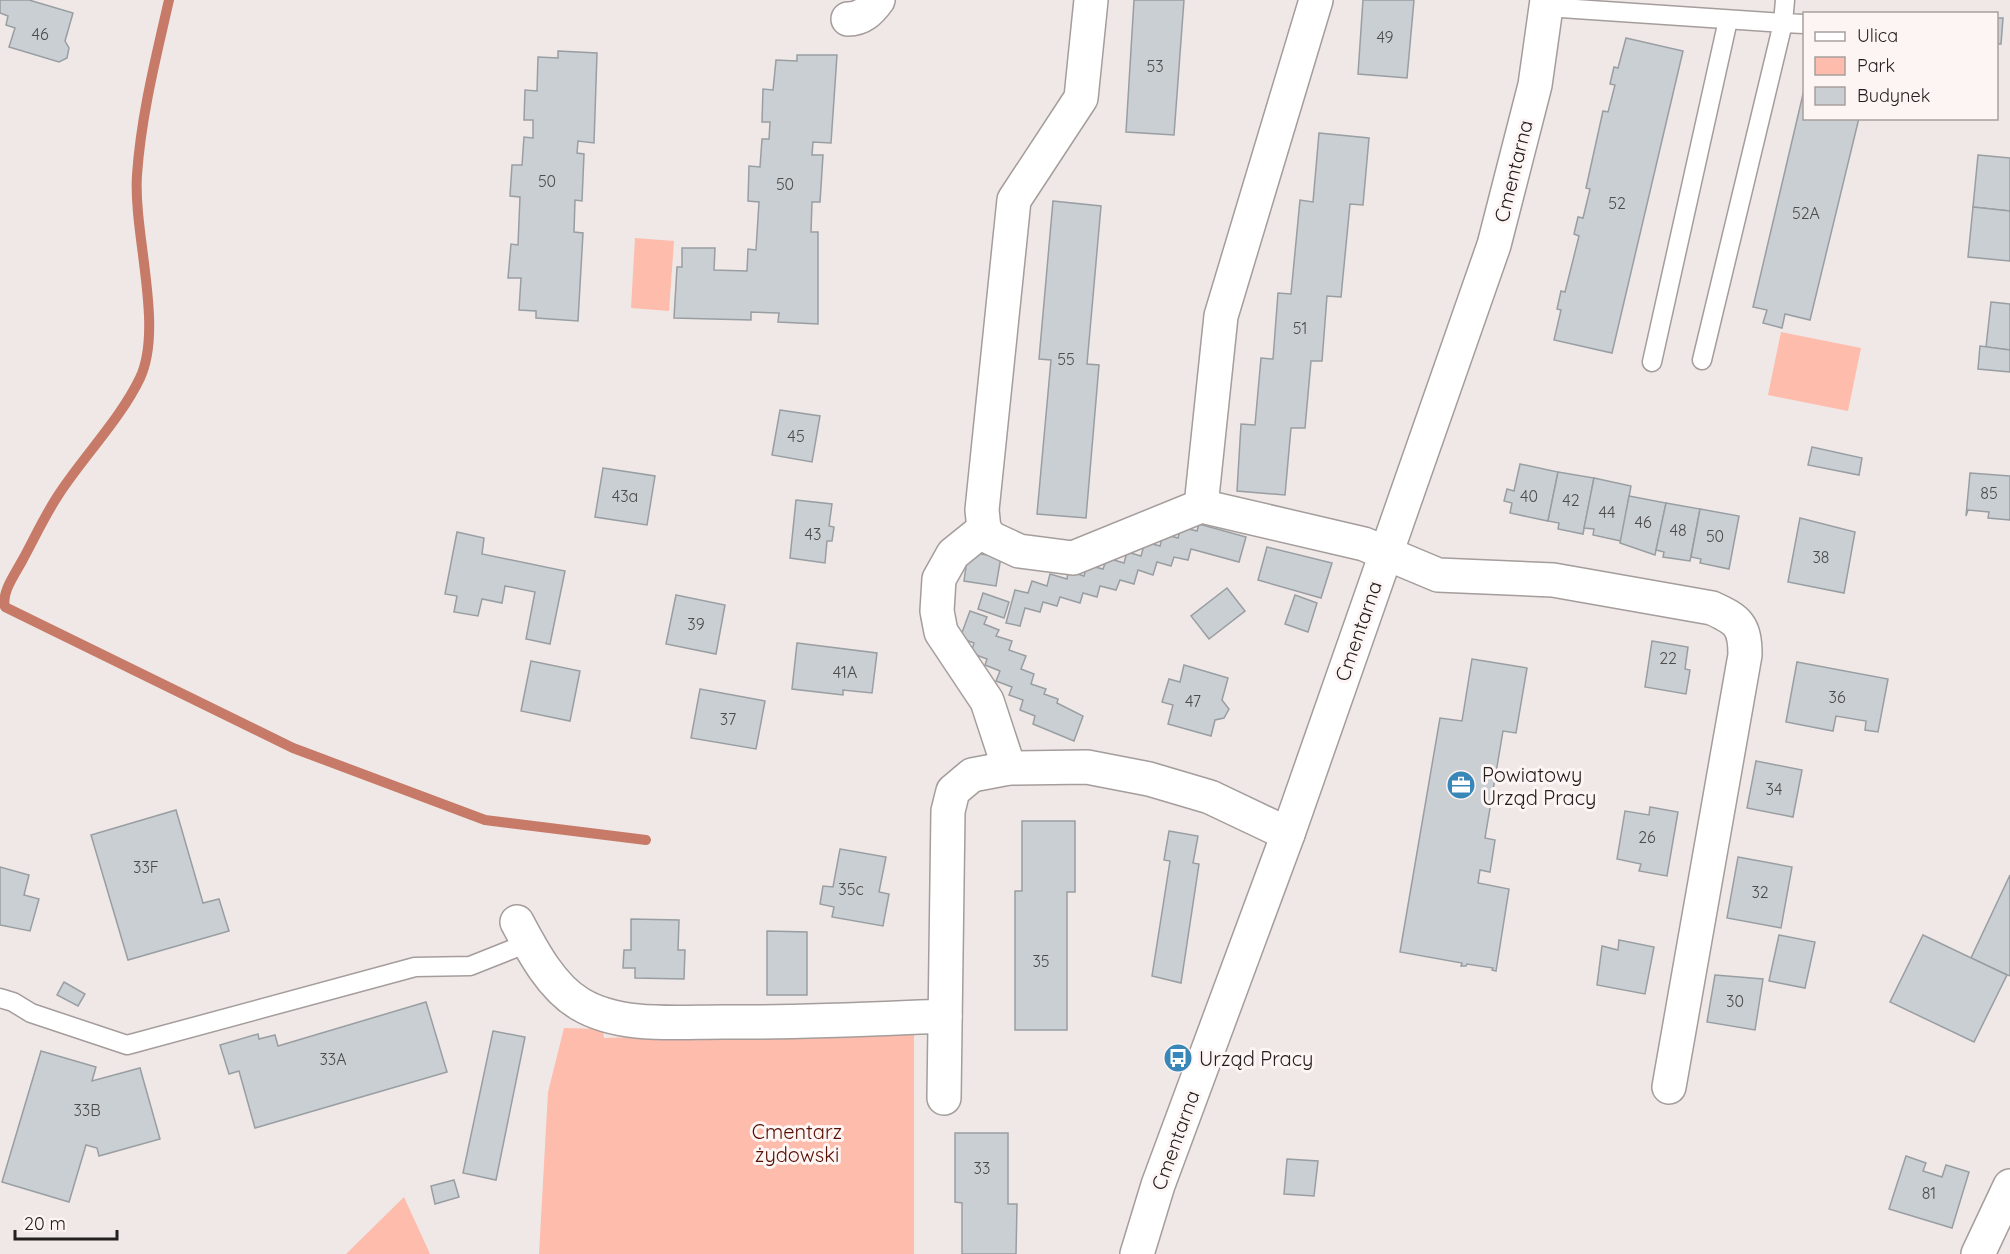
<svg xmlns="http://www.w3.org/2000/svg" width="2010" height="1254" viewBox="0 0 2010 1254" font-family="Quicksand,sans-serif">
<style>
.green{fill:#febcac}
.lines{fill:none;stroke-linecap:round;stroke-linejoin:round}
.stream{stroke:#c77a68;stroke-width:10}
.building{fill:#cacfd3;stroke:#999ea2;stroke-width:1.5}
.service-casing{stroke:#a49d9c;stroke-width:21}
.minor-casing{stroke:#a49d9c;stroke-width:36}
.tertiary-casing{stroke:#a49d9c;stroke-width:36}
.service{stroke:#fff;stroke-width:18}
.minor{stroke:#fff;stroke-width:33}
.tertiary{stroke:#fff;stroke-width:33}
.labels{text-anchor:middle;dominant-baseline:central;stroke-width:6;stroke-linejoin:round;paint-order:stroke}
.number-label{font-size:16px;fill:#4d4c4c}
.street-label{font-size:20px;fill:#23201f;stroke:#fdf5f3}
.poi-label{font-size:20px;fill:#23201f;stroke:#fdf5f3;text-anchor:start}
.park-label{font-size:20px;fill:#550e01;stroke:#fdf5f3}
</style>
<rect width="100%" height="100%" fill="#efe8e6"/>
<g class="green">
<polygon points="635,238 674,241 669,311 631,308"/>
<polygon points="1781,332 1861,348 1848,411 1768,395"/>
<polygon points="914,1027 914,1254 539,1254 548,1092 564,1028 603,1029 604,1038"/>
<polygon points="404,1197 430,1254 346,1254"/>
</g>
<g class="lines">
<path class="stream" d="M169,0C156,57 141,116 137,175C133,233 164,327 140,378C121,418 84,456 59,494C45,515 34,539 22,561C15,574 1,593 5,607L293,748L485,820L646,840"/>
</g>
<g class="building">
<polygon points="0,0 29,0 73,13 65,41 69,48 67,58 59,62 9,47 15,28 6,25 8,16 0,13"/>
<polygon points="1134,0 1184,0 1174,135 1126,132"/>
<polygon points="1363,0 1414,0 1407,78 1358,74"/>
<polygon points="1996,18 2003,18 2001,44 1996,44"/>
<polygon points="1626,38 1683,51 1612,353 1554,340 1561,310 1557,309 1561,291 1565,292 1579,236 1574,234 1578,217 1583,218 1590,189 1586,188 1603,111 1608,112 1615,85 1610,84 1614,67 1618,68"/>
<polygon points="558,51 597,53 594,143 578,141 577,153 584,154 582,201 575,200 574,232 583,233 578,321 536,318 536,311 519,310 521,278 508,278 511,244 518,245 520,197 510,196 512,165 522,165 524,137 533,138 533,120 524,120 525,90 537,91 538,57 558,58"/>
<polygon points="797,55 837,55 831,143 813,142 812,155 823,155 820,202 812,202 811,232 818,232 818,324 778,322 779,313 751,312 751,320 674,318 677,267 682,267 682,248 715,248 714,270 747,271 748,249 756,250 759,202 748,201 749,166 760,167 762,139 769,139 770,122 762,122 763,89 773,90 776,60 797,61"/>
<polygon points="1804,90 1804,118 1859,118 1810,320 1785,314 1782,328 1763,323 1767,310 1753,307"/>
<polygon points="1319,133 1369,138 1363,205 1350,204 1341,297 1327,296 1322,361 1311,361 1305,428 1291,428 1285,495 1237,491 1241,424 1255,425 1261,358 1273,359 1278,293 1291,294 1300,200 1313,202"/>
<polygon points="1978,155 2010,158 2010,211 1973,207"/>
<polygon points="1053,201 1101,206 1087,364 1099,365 1086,518 1037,514 1051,360 1039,359"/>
<polygon points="1973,207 2010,211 2010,261 1968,257"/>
<polygon points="1991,302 2010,304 2010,350 1986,347"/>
<polygon points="1980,346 2010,350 2010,372 1978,369"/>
<polygon points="780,410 820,416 812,462 772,455"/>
<polygon points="1812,447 1862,458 1859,475 1808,465"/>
<polygon points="1520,464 1558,472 1548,521 1510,513 1512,503 1504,501 1507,489 1514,491"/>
<polygon points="603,468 655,476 647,525 595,517"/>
<polygon points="1558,472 1594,478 1583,534 1558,529 1559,523 1548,521"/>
<polygon points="1970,473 2010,476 2010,520 1988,518 1989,512 1968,510 1966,516"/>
<polygon points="1594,478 1631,486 1621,541 1593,535 1594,529 1584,528"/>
<polygon points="1629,496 1666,503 1655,555 1620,543"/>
<polygon points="796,500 832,504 829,526 834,527 832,541 827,541 825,563 790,558"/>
<polygon points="1666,503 1700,509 1690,561 1663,557 1664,552 1656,550"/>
<polygon points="1700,509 1739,516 1729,569 1700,563 1701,559 1691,557"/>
<polygon points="1800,518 1855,532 1844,593 1788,582"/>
<polygon points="1199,524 1246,537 1239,562 1191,549 1188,560 1174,557 1171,566 1157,562 1153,575 1138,570 1134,584 1120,580 1116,590 1100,586 1097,597 1083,593 1080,603 1060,597 1057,606 1043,602 1040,612 1025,608 1020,626 1006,623 1015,590 1028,593 1032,581 1047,586 1050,574 1067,579 1068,571 1084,576 1087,565 1103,569 1107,558 1124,563 1127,552 1141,556 1145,542 1160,546 1163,534 1178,538 1181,527 1197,531"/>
<polygon points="457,532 484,538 482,554 565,571 550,644 526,639 535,592 505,586 502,603 482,599 478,616 454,612 457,596 445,594"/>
<polygon points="1267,547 1332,563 1321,598 1258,580"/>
<polygon points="968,552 1001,557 996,586 964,581"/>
<polygon points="1227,588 1245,611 1209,639 1191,616"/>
<polygon points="983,593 1009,602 1004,618 978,609"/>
<polygon points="676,595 725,605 716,654 666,644"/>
<polygon points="1295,595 1317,603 1308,632 1285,624"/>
<polygon points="970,611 987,617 984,624 999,630 996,636 1012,641 1009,650 1026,656 1021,669 1034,674 1031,684 1046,689 1044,694 1058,699 1057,703 1083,716 1074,741 1033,724 1035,716 1020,710 1023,700 1009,695 1012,687 996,681 1000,671 985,665 987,659 971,653 974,643 960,638"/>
<polygon points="1652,641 1688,647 1685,669 1690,670 1686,694 1645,687"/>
<polygon points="797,643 877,653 872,693 843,690 843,695 792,689"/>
<polygon points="1472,659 1527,668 1516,733 1503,731 1485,838 1495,840 1490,872 1480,870 1478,883 1509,889 1496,971 1492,970 1493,968 1467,964 1466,966 1461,966 1462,963 1400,952 1440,718 1462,721"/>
<polygon points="531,661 580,671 570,721 521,711"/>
<polygon points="1797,662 1888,679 1878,732 1865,730 1866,721 1836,716 1833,731 1786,722"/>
<polygon points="1184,665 1228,678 1222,700 1229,709 1224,718 1215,720 1211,736 1168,724 1173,705 1162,702 1169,679 1180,682"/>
<polygon points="700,689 765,701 756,749 691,738"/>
<polygon points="1756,761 1802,770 1793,817 1747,808"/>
<polygon points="1650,807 1678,812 1667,876 1639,871 1641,864 1617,859 1625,811 1649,815"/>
<polygon points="176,810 203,903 219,899 229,931 128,960 91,835"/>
<polygon points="1022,821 1075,821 1075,892 1067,892 1067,1030 1015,1030 1015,891 1022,891"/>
<polygon points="1169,831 1198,836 1193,863 1199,864 1181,983 1152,976 1170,861 1164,860"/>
<polygon points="840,849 886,857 879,892 889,894 883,926 832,917 834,907 820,904 823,886 833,887"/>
<polygon points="1738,857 1792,867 1781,928 1727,918"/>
<polygon points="0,867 29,875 24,895 39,899 30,931 0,925"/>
<polygon points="2010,875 2010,976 1971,958"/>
<polygon points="631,919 679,920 678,950 685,950 684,979 635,978 635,968 623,968 624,950 631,950"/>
<polygon points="767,931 807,932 807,995 767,995"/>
<polygon points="1779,935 1815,942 1805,988 1769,981"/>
<polygon points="1923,935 2007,975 1974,1042 1890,1002"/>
<polygon points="1619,940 1654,947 1645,994 1597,985 1602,946 1618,950"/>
<polygon points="1715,975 1763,979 1755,1030 1707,1022"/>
<polygon points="64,982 85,994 78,1006 57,995"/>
<polygon points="426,1002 447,1072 255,1128 239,1071 229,1074 220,1045 258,1034 259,1039 275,1035 278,1046"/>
<polygon points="493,1031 525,1037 496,1180 463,1173"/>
<polygon points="41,1051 96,1067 92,1081 140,1068 160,1139 99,1156 97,1148 86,1145 69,1202 2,1182"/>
<polygon points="955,1133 1008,1133 1008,1204 1017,1204 1016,1254 962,1254 962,1203 955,1202"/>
<polygon points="1906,1156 1926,1163 1923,1171 1942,1177 1946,1165 1969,1172 1952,1228 1889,1209"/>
<polygon points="1287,1159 1318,1161 1314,1196 1284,1194"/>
<polygon points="454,1180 459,1197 435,1204 431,1186"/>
</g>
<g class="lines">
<g class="service-casing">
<g id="service">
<polyline points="1785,0 1783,23 1804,24"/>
<polyline points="1546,7 1783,23 1702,360"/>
<polyline points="1652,362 1728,20"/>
<polyline points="0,998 13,1002 31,1013 127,1045 415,967 470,966 528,943"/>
</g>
</g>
<g class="minor-casing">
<g id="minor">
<path d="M1091,0L1081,98L1014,200L982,510L984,529L991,538L1019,551L1073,558L1201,506L1364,544L1438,575L1553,580L1712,608C1738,620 1745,625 1745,655L1669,1087"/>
<path d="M848,19C862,19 870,11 878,0"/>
<polyline points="1201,506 1221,316 1316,0"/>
<polyline points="984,529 953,554 939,579 937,611 941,632 987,701 1009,768"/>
<path d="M517,922C532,950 551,987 580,1004C620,1028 677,1022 723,1022C797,1023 871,1019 945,1016"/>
<polyline points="944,1098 948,811 953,791 972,775 1009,768 1087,767 1149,779 1210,797 1288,834"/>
<polyline points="1978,1254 2010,1186"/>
</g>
</g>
<g class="tertiary-casing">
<polyline id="tertiary" points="1137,1254 1158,1185 1288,834 1494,245 1535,85 1547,0"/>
</g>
<use href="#service" class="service"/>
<use href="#minor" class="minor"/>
<use href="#tertiary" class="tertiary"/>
</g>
<defs>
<g id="office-disc" transform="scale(1.5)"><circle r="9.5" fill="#3986b9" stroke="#fdf5f3"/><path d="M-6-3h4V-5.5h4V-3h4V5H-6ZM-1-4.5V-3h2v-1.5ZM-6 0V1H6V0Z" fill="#fff"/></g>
<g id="bus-disc" transform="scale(1.5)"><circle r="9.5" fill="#3986b9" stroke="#fdf5f3"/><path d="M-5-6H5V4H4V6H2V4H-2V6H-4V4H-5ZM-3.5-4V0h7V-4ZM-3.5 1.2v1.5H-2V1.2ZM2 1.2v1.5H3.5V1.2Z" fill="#fff"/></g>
</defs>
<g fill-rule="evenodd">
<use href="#office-disc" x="1461" y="785"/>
<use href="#bus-disc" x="1178" y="1058"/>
</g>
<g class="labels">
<g class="number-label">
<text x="40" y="34">46</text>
<text x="1385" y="37">49</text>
<text x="1155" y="66">53</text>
<text x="547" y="181">50</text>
<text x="785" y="184">50</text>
<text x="1617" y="203">52</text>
<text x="1806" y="213">52A</text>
<text x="1300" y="328">51</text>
<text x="1066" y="359">55</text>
<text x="796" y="436">45</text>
<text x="1989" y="493">85</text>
<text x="625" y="496">43a</text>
<text x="1529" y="496">40</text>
<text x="1571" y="500">42</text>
<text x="1607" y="512">44</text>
<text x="1643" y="522">46</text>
<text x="1678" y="530">48</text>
<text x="813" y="534">43</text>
<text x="1715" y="536">50</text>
<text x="1821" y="557">38</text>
<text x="696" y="624">39</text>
<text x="1668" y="658">22</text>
<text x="845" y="672">41A</text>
<text x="1837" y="697">36</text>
<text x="1193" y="701">47</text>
<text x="728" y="719">37</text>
<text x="1774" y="789">34</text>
<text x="1647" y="837">26</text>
<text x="146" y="867">33F</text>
<text x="851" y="889">35c</text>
<text x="1760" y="892">32</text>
<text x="1041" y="961">35</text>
<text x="1735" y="1001">30</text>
<text x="333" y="1059">33A</text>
<text x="87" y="1110">33B</text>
<text x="982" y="1168">33</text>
<text x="1929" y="1193">81</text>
</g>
<g class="street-label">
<text transform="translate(1513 171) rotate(-76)">Cmentarna</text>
<text transform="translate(1358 631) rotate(-71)">Cmentarna</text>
<text transform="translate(1175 1140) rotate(-70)">Cmentarna</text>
</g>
<g class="poi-label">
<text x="1482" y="774">Powiatowy<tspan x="1482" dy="23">Urząd Pracy</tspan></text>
<text x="1199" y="1058">Urząd Pracy</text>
</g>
<g class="park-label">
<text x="797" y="1131">Cmentarz<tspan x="797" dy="23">żydowski</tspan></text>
</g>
</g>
<rect x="1803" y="12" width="195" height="108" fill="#fdf5f3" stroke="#a6a09e" stroke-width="1.5"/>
<rect x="1815" y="32" width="30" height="9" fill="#ffffff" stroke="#a6a09e" stroke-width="1.5"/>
<text x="1857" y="42" font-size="18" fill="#23201f">Ulica</text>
<rect x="1815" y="57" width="30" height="18" fill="#febcac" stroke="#a6a09e" stroke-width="1.5"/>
<text x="1857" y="72" font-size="18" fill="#23201f">Park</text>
<rect x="1815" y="87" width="30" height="18" fill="#cacfd3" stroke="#a6a09e" stroke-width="1.5"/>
<text x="1857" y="102" font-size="18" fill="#23201f">Budynek</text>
<path d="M15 1230v9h102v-9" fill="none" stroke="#23201f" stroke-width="3"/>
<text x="24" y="1230" font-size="18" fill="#23201f" stroke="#fdf5f3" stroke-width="4.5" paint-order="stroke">20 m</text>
</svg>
